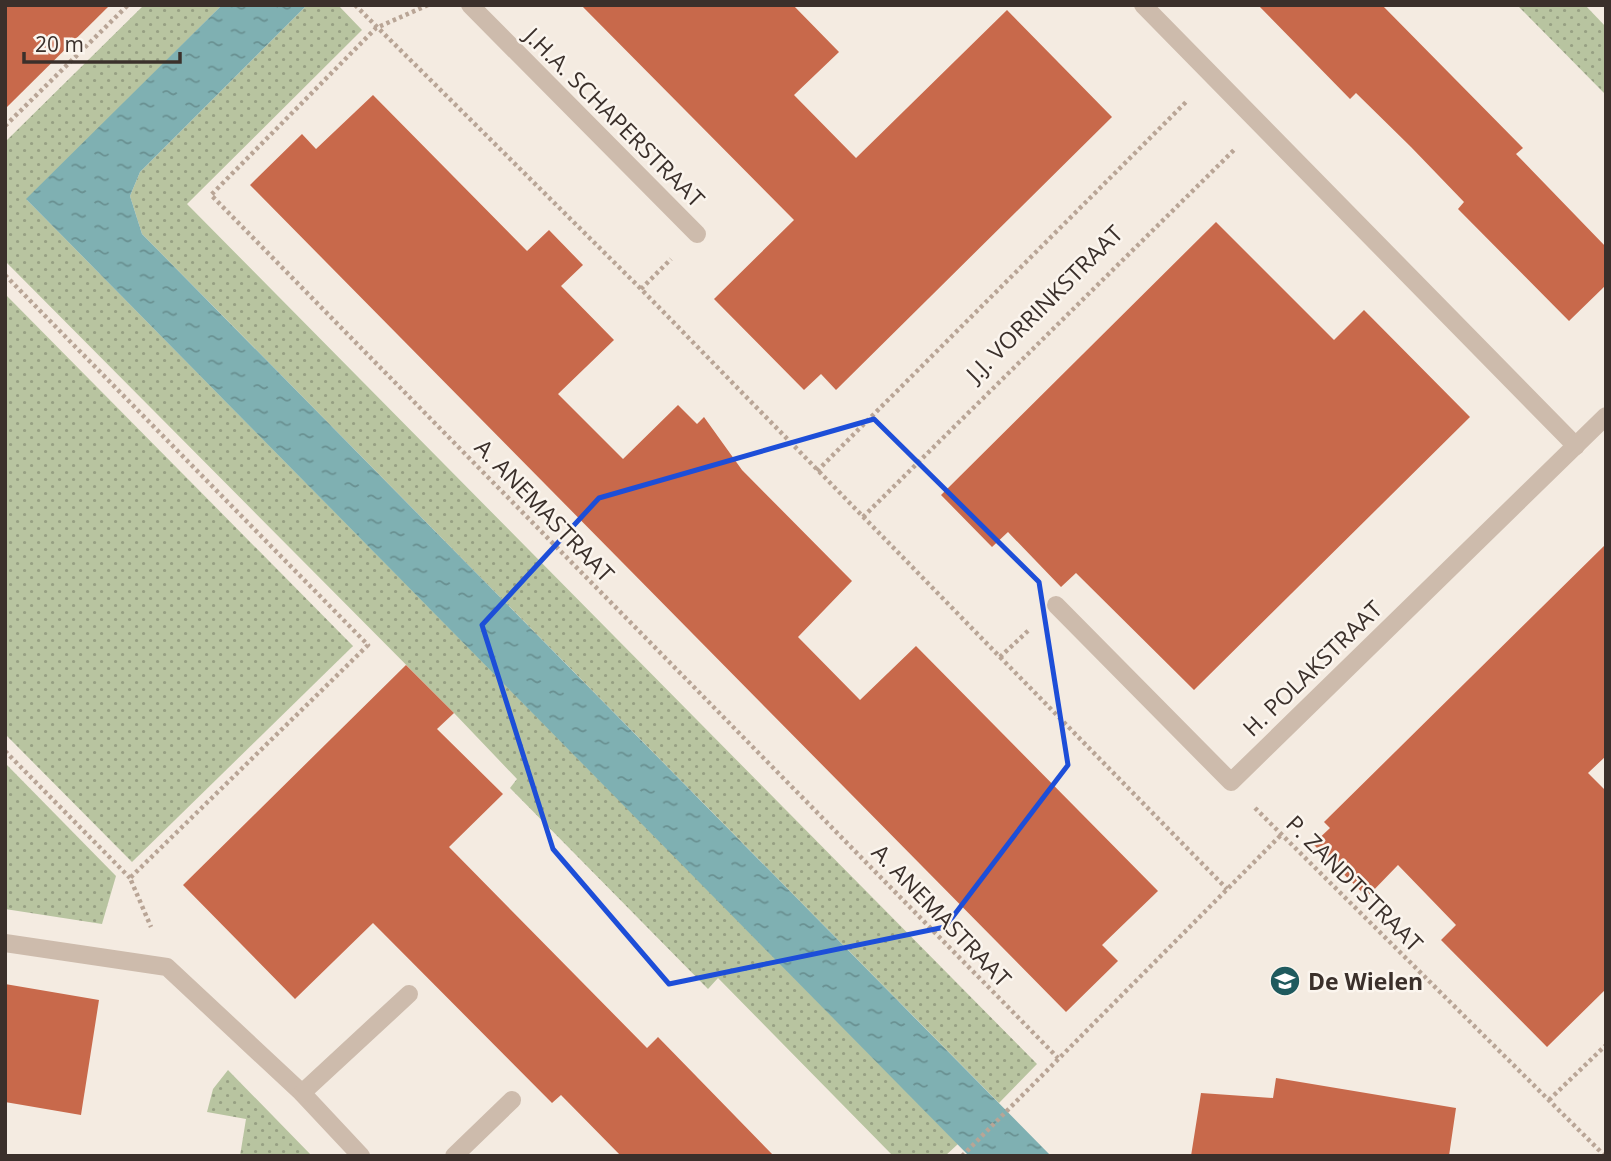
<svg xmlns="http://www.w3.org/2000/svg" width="1611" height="1161" viewBox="0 0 1611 1161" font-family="'Open Sans',sans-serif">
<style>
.grass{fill:url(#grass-dots)}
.water{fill:url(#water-ripples)}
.building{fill:#c8694b}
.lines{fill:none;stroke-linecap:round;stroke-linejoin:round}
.path{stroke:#b9a596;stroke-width:4.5;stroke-dasharray:3.5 3.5;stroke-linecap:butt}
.minor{stroke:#cdbbac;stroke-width:18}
.marked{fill:none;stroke:#1d4ed8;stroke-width:5;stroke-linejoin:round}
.labels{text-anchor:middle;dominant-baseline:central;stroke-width:5;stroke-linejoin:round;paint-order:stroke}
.street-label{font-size:23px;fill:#3b302b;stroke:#fbf5ee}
.poi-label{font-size:23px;font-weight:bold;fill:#3b302b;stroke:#fbf5ee;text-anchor:start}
</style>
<defs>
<pattern id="grass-dots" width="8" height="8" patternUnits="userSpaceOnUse" patternTransform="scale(1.75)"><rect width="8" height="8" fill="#b8c4a0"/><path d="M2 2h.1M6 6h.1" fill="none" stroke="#97a083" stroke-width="1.8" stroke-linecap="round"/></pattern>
<pattern id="water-ripples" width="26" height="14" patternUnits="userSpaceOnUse" patternTransform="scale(1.75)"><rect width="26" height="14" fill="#7fb0b2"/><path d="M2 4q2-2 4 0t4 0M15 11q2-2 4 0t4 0" fill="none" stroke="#699091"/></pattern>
</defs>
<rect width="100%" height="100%" fill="#f4ebe1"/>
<g class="grass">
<polygon points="144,5 222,5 27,200 958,1144 945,1156 893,1156 718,978 708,989 510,788 517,779 454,713 5,261 5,142"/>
<polygon points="307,5 338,5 362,30 187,204 1037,1064 999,1103 142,234 130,196 140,172"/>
<polygon points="1517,5 1585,5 1606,27 1606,95"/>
<polygon points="5,294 353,646 132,862 5,734"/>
<polygon points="5,763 116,876 102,924 5,909"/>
<polygon points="228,1070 312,1156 240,1156 246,1119 207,1112 213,1089"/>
</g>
<polygon class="water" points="222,5 307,5 140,172 130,196 142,234 1051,1156 969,1156 26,199"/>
<g class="building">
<polygon points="5,5 110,5 5,109"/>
<polygon points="581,5 793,5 839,52 794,95 856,158 1007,10 1112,117 836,390 821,374 804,390 714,299 794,220"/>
<polygon points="1258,5 1382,5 1523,148 1516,154 1606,247 1606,285 1569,321 1458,209 1464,202 1411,147 1356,93 1350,99"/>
<polygon points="373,95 527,251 549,230 583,265 561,286 614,340 558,394 623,459 678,405 697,424 704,417 742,470 852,581 798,637 860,700 916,646 1158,891 1102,945 1118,961 1066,1012 250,185 302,134 316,149"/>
<polygon points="1216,222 1334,340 1364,310 1470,417 1194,690 1076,573 1061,587 1008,532 992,547 941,495"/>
<polygon points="1606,544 1606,756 1588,773 1606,791 1606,989 1547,1047 1441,940 1456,925 1398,865 1367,897 1313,844 1330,828 1324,822"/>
<polygon points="406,665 454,713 437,729 503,794 449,847 647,1048 658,1037 774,1156 621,1156 561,1095 552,1103 373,923 295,999 183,885"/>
<polygon points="5,984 99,1000 81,1115 5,1102"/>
<polygon points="1276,1078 1456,1108 1449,1156 1191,1156 1201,1093 1273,1098"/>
</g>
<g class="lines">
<g class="path">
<polyline points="355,5 641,289 1000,657 1030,629"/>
<polyline points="428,5 376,28 211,195 1058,1058"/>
<polyline points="5,126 128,5"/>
<polyline points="5,275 368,645 130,878 151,927"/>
<polyline points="641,289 671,259"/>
<polyline points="817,471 1188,100"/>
<polyline points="863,517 1235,149"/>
<polyline points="1000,657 1227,889"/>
<polyline points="5,751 130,878"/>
<polyline points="1255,808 1605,1156"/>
<polyline points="1549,1100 1606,1045"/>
<polyline points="962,1156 1281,835"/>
</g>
<g class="minor">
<polyline points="470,5 697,234"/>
<polyline points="1143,5 1576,446"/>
<polyline points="1056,605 1231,782 1606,416"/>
<polyline points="5,943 167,967 302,1093 361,1156"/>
<polyline points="302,1093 409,994"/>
<polyline points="454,1156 512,1100"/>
</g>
</g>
<path class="marked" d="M874,419L1039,582L1068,765L945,927L669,984L553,849L482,625L599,498Z"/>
<defs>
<g id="school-disc" transform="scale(1.575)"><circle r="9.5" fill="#1f5a5e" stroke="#fbf5ee"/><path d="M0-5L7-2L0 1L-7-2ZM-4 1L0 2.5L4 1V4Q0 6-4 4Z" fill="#fff"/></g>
</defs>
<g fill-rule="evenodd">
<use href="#school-disc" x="1285" y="981"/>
</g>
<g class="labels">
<g class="street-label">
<text transform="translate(615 117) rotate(45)">J.H.A. SCHAPERSTRAAT</text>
<text transform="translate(1044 303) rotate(-45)">J.J. VORRINKSTRAAT</text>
<text transform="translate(545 510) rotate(46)">A. ANEMASTRAAT</text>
<text transform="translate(1312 668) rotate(-44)">H. POLAKSTRAAT</text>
<text transform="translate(1355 883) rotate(45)">P. ZANDTSTRAAT</text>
<text transform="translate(942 915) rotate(46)">A. ANEMASTRAAT</text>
</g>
<g class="poi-label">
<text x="1308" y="981">De Wielen</text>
</g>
</g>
<rect width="1611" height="1161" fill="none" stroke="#3b302b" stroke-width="14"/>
<path d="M24 52v10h156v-10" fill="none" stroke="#3b302b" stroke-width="3.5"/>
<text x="35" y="52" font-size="21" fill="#3b302b" stroke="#fbf5ee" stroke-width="5" paint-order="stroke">20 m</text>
</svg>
